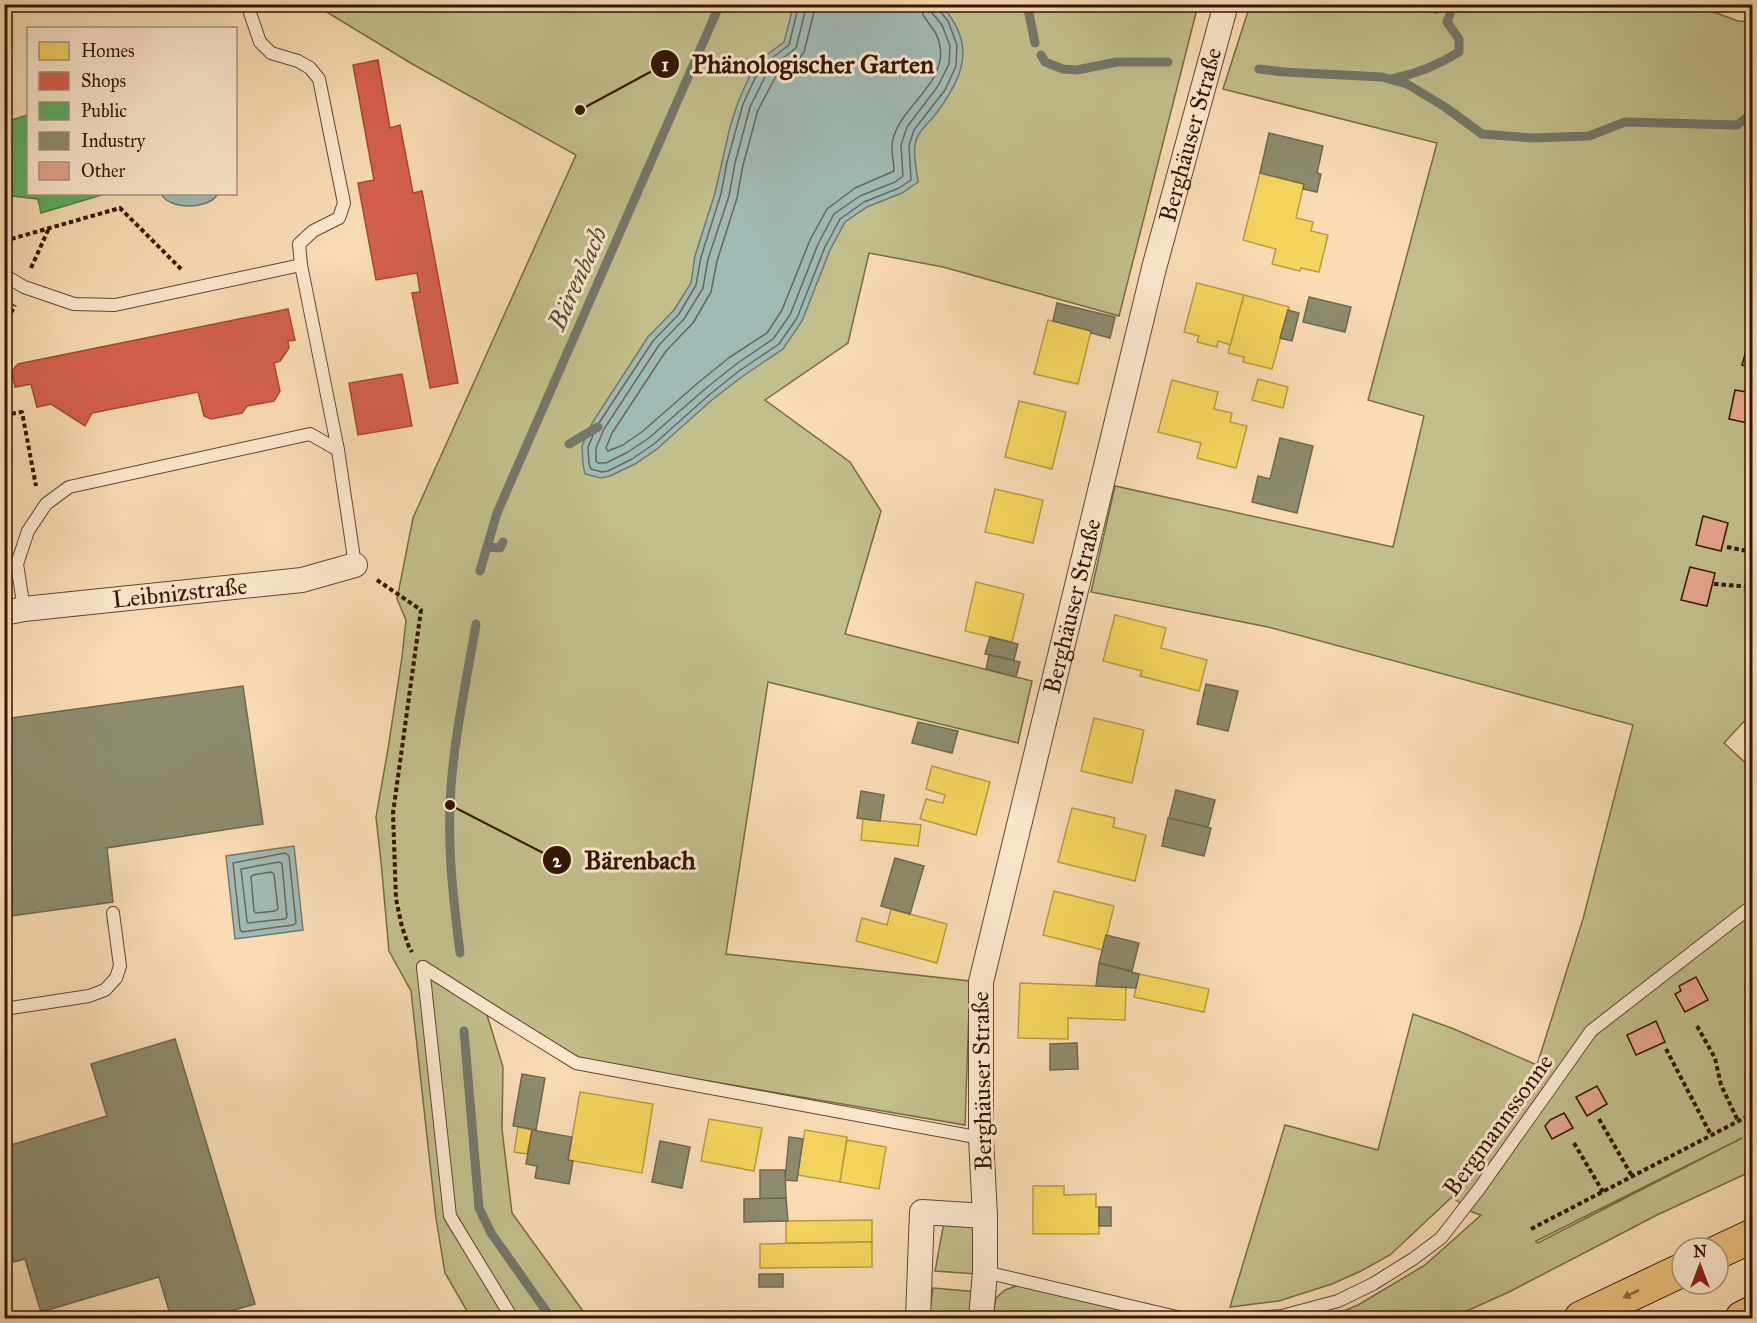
<svg xmlns="http://www.w3.org/2000/svg" width="1757" height="1323" viewBox="0 0 1757 1323" font-family="'IM FELL Great Primer',serif">
<style>
.green{fill:#c1bf8b;stroke:#7a6a46;stroke-width:1.5;fill-rule:evenodd}
.water{fill:#9fbab4;stroke:#74786c;stroke-width:1.5}
.homes{fill:#f6d55c;stroke:#bc9b40;stroke-width:1.5}
.shops{fill:#d6604d;stroke:#a54936;stroke-width:1.5}
.public{fill:#5aae61;stroke:#4e8044;stroke-width:1.5}
.industry{fill:#8c8c6e;stroke:#71684d;stroke-width:1.5}
.lines{fill:none;stroke-linecap:round;stroke-linejoin:round}
.shore{stroke:#69675a;stroke-width:1.5}
.stream{stroke:#74786c;stroke-width:9}
.building{fill:#e6a58d;stroke:#331400;stroke-width:1.5}
.lane-casing{stroke:#64462d;stroke-width:14}
.street-casing{stroke:#64462d;stroke-width:26}
.highway-casing{stroke:#331400;stroke-width:35}
.path{stroke:#331400;stroke-width:4;stroke-dasharray:4.5 3;stroke-linecap:butt}
.lane{stroke:#fbe8ce;stroke-width:12}
.street{stroke:#fbe8ce;stroke-width:24}
.highway{stroke:#ecbe7a;stroke-width:33}
.oneway{fill:#90693d}
.labels{text-anchor:middle;dominant-baseline:central;stroke-width:6;stroke-linejoin:round;paint-order:stroke}
.street-label{font-size:24px;fill:#331400;stroke:#fbe8ce}
.water-label{font-size:26px;font-style:italic;fill:#594e3f;stroke:#fbe8ce}
.leader{fill:none;stroke:#331400;stroke-width:2}
.callout-dot{fill:#331400;stroke:#fbe8ce;stroke-width:2}
.mark-label{font-size:18px;text-anchor:middle;font-weight:bold;fill:#fff}
.callout-label{font-size:26px;text-anchor:middle;font-weight:bold;fill:#331400;stroke:#fbe8ce;stroke-width:6;stroke-linejoin:round;paint-order:stroke}
</style>
<rect width="100%" height="100%" fill="#f9dcb4"/>
<filter id="stains"><feTurbulence type="fractalNoise" baseFrequency=".00333" numOctaves="4"/><feColorMatrix values="0 0 0 0 .2 0 0 0 0 .09 0 0 0 0 .02 0 0 0 .5 -.17"/></filter>
<radialGradient id="worn" r=".72"><stop offset=".6" stop-color="#630" stop-opacity="0"/><stop offset="1" stop-color="#630" stop-opacity=".3"/></radialGradient>
<g class="green">
<path d="M1402,4L1437,13L1439,4H1692L1738,21L1752,22V664H1748L1749,716L1724,743L1752,769V1171L1657,1215L1509,1292L1451,1318H1327L1358,1305L1425,1265L1481,1215L1472,1212L1452,1197L1390,1255L1361,1271L1332,1284L1279,1301L1230,1307L1285,1125L1378,1150L1413,1014L1454,1029L1537,1065L1583,919L1633,725L1268,627L1091,592L1115,486L1393,547L1424,416L1368,400L1437,143L1223,89L1250,5ZM1742,1138L1538,1243L1536,1242V1241Z"/>
<polygon points="315,5 1198,5 1119,316 943,267 869,253 848,343 765,400 850,462 881,511 845,634 1032,681 1018,743 768,682 726,954 970,981 965,1125 579,1059 487,1015 503,1067 502,1129 512,1213 588,1318 471,1318 445,1273 436,1218 411,991 389,951 381,862 376,817 388,749 402,657 406,620 397,599 413,518 576,155 414,65"/>
<polygon points="944,1222 976,1227 976,1274 935,1271"/>
<polygon points="1019,1285 1092,1301 1153,1318 992,1318 996,1298 1005,1290"/>
<polygon points="933,1288 979,1292 975,1318 929,1318"/>
</g>
<g class="water">
<path d="M794,4L941,5C977,44 964,77 935,115C927,125 916,133 915,145C913,157 917,171 918,182L902,193L867,207L845,222L830,250L802,321L783,349L743,376L713,399L657,449L635,464L610,476L601,478L585,474L583,465L582,446L592,423L648,337L674,310L691,283L695,256L715,193L730,127L738,102L751,73L760,60L784,42Z"/>
<path d="M161,194H218C208,210 170,210 161,194Z"/>
<polygon points="294,846 303,930 235,939 226,856"/>
</g>
<g class="homes">
<polygon points="1260,173 1304,184 1296,218 1313,222 1311,231 1328,235 1319,272 1301,268 1300,271 1272,264 1276,249 1243,240"/>
<polygon points="1197,283 1244,295 1231,345 1218,341 1217,347 1197,342 1199,336 1184,332"/>
<polygon points="1244,295 1289,307 1272,369 1243,362 1244,357 1228,353"/>
<polygon points="1048,320 1091,331 1078,384 1034,374"/>
<polygon points="1258,379 1288,387 1283,408 1252,400"/>
<polygon points="1172,380 1218,392 1214,409 1232,413 1230,422 1247,426 1236,468 1197,458 1201,443 1158,432"/>
<polygon points="1019,401 1066,412 1052,469 1005,457"/>
<polygon points="995,489 1043,500 1033,543 985,532"/>
<polygon points="976,582 1024,594 1012,642 965,631"/>
<polygon points="1115,615 1166,628 1161,648 1207,660 1199,691 1140,676 1142,671 1103,661"/>
<polygon points="1094,718 1144,730 1132,783 1081,771"/>
<polygon points="932,766 990,782 976,835 920,819 926,799 943,803 945,795 926,789"/>
<polygon points="1072,808 1115,818 1113,827 1146,835 1135,881 1058,862"/>
<polygon points="863,819 921,825 918,846 861,840"/>
<polygon points="1054,891 1114,906 1103,950 1043,935"/>
<polygon points="891,909 947,924 937,963 856,941 862,918 887,925"/>
<polygon points="1139,974 1209,989 1204,1012 1134,997"/>
<polygon points="1020,983 1126,987 1125,1020 1068,1018 1068,1039 1018,1038"/>
<polygon points="580,1092 653,1104 642,1173 568,1160"/>
<polygon points="709,1119 762,1128 754,1171 701,1161"/>
<polygon points="518,1127 532,1130 527,1154 514,1152"/>
<polygon points="805,1130 847,1137 840,1182 797,1175"/>
<polygon points="847,1140 886,1147 879,1189 840,1182"/>
<polygon points="1033,1186 1064,1186 1064,1195 1096,1194 1096,1207 1099,1207 1099,1234 1033,1234"/>
<polygon points="872,1220 872,1242 786,1243 786,1221"/>
<polygon points="872,1242 872,1267 760,1268 760,1244"/>
<polygon points="786,1316 885,1318 786,1318"/>
</g>
<g class="shops">
<polygon points="378,60 390,128 400,125 413,193 422,191 458,383 430,388 412,293 420,292 417,273 376,280 358,183 374,180 353,65"/>
<polygon points="288,309 295,340 288,341 289,348 280,361 274,363 280,391 274,401 247,406 242,413 211,419 204,416 198,392 92,413 85,426 51,404 37,407 31,384 15,387 12,371 18,364"/>
<polygon points="402,374 412,426 358,435 349,383"/>
</g>
<polygon class="public" points="28,115 28,194 105,194 41,213 38,199 4,195 4,122"/>
<g class="industry">
<polygon points="1269,133 1323,146 1317,173 1321,174 1317,192 1303,189 1304,184 1260,173"/>
<polygon points="1309,297 1351,307 1345,332 1303,322"/>
<polygon points="1057,303 1115,317 1110,338 1091,333 1091,331 1053,321"/>
<polygon points="1288,310 1299,313 1292,341 1280,338"/>
<polygon points="1280,438 1313,446 1297,513 1252,502 1258,476 1270,479"/>
<polygon points="990,637 1018,644 1014,660 985,654"/>
<polygon points="989,655 1020,662 1016,677 986,669"/>
<polygon points="1206,684 1238,691 1228,731 1197,724"/>
<polygon points="243,686 263,824 107,848 113,902 4,917 4,719"/>
<polygon points="918,722 958,731 952,753 912,743"/>
<polygon points="1176,790 1215,800 1208,827 1169,818"/>
<polygon points="861,791 884,795 880,821 857,818"/>
<polygon points="1168,818 1211,828 1204,856 1162,846"/>
<polygon points="895,858 924,866 910,914 881,906"/>
<polygon points="1106,935 1139,943 1132,971 1099,963"/>
<polygon points="1099,963 1139,974 1136,988 1096,986"/>
<polygon points="175,1039 255,1304 207,1318 171,1318 159,1277 41,1312 25,1259 14,1262 4,1231 4,1204 7,1203 4,1196 4,1147 107,1116 91,1064"/>
<polygon points="1077,1043 1078,1069 1050,1070 1050,1044"/>
<polygon points="522,1074 545,1078 536,1130 513,1126"/>
<polygon points="532,1130 572,1137 568,1160 573,1161 569,1184 535,1178 537,1166 526,1164"/>
<polygon points="789,1137 803,1139 797,1181 785,1180"/>
<polygon points="660,1141 690,1147 682,1188 652,1182"/>
<polygon points="760,1170 785,1170 786,1198 760,1199"/>
<polygon points="786,1198 788,1221 744,1222 744,1199"/>
<rect x="1099" y="1207" width="12" height="19"/>
<rect x="759" y="1274" width="24" height="13"/>
</g>
<g class="lines">
<g class="shore">
<polyline points="799,4 789,45 764,64 756,76 743,104 727,162 721,194 701,257 696,285 679,314 653,341 597,426 588,447 589,464 591,469 602,472 608,471 632,459 654,444 709,395 739,371 779,344 797,318 825,247 840,219 864,202 899,188 911,180 909,145 914,130 945,90 956,66 957,45 948,21 939,10 937,4"/>
<polyline points="807,4 796,48 769,69 750,107 735,163 729,196 708,259 703,288 684,319 659,345 604,429 596,448 596,461 598,463 606,463 628,452 649,438 705,389 735,365 773,339 790,315 818,244 834,214 860,196 895,182 903,176 901,145 907,127 938,86 949,64 950,46 942,25 932,13 930,4"/>
<path d="M816,4L804,52L798,60L776,76L758,110L743,165L737,198L717,261L711,292L693,323L666,351L612,433L606,448L608,451L623,445L643,431L699,382L730,357L767,333L782,310L810,240L827,209L855,188L894,171C894,161 890,149 893,139C901,109 935,90 940,60C942,50 939,37 933,29C927,20 921,16 921,4"/>
<polygon points="285,853 289,856 296,923 293,925 242,932 240,929 233,863"/>
<polygon points="279,862 282,864 287,917 285,919 248,923 247,921 241,869"/>
<polygon points="271,872 274,874 278,909 275,911 256,913 254,911 251,877 253,875"/>
</g>
<g class="stream">
<polyline points="1027,4 1035,43"/>
<polyline points="1041,55 1045,62 1063,69 1077,70 1117,62 1168,62"/>
<polyline points="1259,69 1284,72 1382,77 1407,84 1445,107 1482,134 1532,138 1589,136 1625,122 1737,125 1752,114"/>
<path d="M1391,79C1416,74 1437,66 1459,52V39L1447,22L1454,4"/>
<polyline points="569,444 598,427"/>
<polyline points="487,547 500,548 503,542"/>
<polyline points="480,571 497,513 720,4"/>
<path d="M460,953C454,904 448,856 450,806C452,746 466,684 476,624"/>
<polyline points="464,1031 479,1208 491,1233 551,1318"/>
</g>
</g>
<g class="building">
<polygon points="1750,337 1752,338 1752,368 1742,365"/>
<polygon points="1735,390 1752,393 1752,424 1729,419"/>
<polygon points="1703,516 1728,523 1721,551 1696,545"/>
<polygon points="1690,567 1715,573 1707,606 1681,600"/>
<polygon points="1696,977 1708,1000 1685,1012 1675,994 1681,991 1679,986"/>
<polygon points="1656,1021 1665,1042 1636,1055 1627,1035"/>
<polygon points="1597,1086 1607,1104 1587,1116 1576,1097"/>
<polygon points="1564,1113 1573,1128 1552,1139 1545,1126 1550,1120"/>
</g>
<g class="lines">
<g class="lane-casing">
<g id="lane">
<polyline points="247,4 260,42 271,53 298,61 310,68 319,79 344,203 339,218 313,231 299,244 301,265 338,450"/>
<polyline points="4,275 24,287 74,304 115,305 301,265"/>
<polyline points="24,609 17,564 28,531 46,504 69,487 310,434 338,450 355,565"/>
<polyline points="423,967 505,1019 576,1063 981,1138"/>
<polyline points="423,967 450,1216 512,1318"/>
<polyline points="4,1009 89,996 105,990 116,978 120,966 113,913"/>
<polyline points="985,1272 1181,1318"/>
<polyline points="1251,1318 1282,1316 1338,1301 1373,1284 1413,1259 1441,1238 1479,1189 1591,1031 1752,906"/>
</g>
</g>
<g class="street-casing">
<g id="street">
<path id="s1" d="M4,613L24,609L302,580L355,565"/>
<polyline points="918,1318 922,1212 985,1216"/>
<path id="s2" d="M981,1318L985,1272V1216L981,1138V982L1154,268L1226,4"/>
</g>
</g>
<g class="highway-casing">
<g id="highway">
<polyline points="1718,1252 1752,1236"/>
<polyline points="1581,1318 1682,1270"/>
<polyline points="1742,1318 1752,1313"/>
</g>
</g>
<g class="path">
<polyline points="4,241 120,208 181,269"/>
<polyline points="31,268 49,228"/>
<polyline points="4,326 15,305"/>
<polyline points="4,415 22,412 36,486"/>
<polyline points="1727,547 1752,552"/>
<polyline points="377,580 421,610 393,813 396,899 402,927 409,947 412,952"/>
<polyline points="1714,584 1752,587"/>
<polyline points="1697,1026 1715,1058 1721,1085 1738,1121"/>
<polyline points="1666,1049 1711,1135"/>
<polyline points="1599,1119 1632,1176"/>
<polyline points="1574,1143 1603,1192"/>
<polyline points="1531,1229 1752,1114"/>
</g>
<use href="#lane" class="lane"/>
<use href="#street" class="street"/>
<use href="#highway" class="highway"/>
</g>
<defs><path id="oneway-solid" d="M-6-.8H1V-3.2L6.5 0L1 3.2V.8H-6Z" transform="scale(1.5)"/></defs>
<use class="oneway" href="#oneway-solid" transform="translate(1631 1294) rotate(154)"/>
<g class="labels">
<g class="street-label">
<text stroke="none"><textPath href="#s2" startOffset="1209">Berghäuser Straße</textPath></text>
<text stroke="none"><textPath href="#s1" startOffset="177">Leibnizstraße</textPath></text>
<text stroke="none"><textPath href="#s2" startOffset="723">Berghäuser Straße</textPath></text>
<text transform="translate(982 1081) rotate(-91)">Berghäuser Straße</text>
<text transform="translate(1498 1125) rotate(-54)">Bergmannssonne</text>
</g>
<g class="water-label">
<text transform="translate(577 278) rotate(-66)">Bärenbach</text>
</g>
</g>
<path class="leader" d="M580 110L665 64M450 805L557 860"/>
<g class="callout-dot">
<circle cx="580" cy="110" r="6"/>
<circle cx="450" cy="805" r="6"/>
<circle cx="665" cy="64" r="15"/>
<circle cx="557" cy="860" r="15"/>
</g>
<g class="mark-label">
<text x="665" y="71">1</text>
<text x="557" y="867">2</text>
</g>
<g class="callout-label">
<text x="813" y="73">Phänologischer Garten</text>
<text x="640" y="869">Bärenbach</text>
</g>
<rect width="1757" height="1323" fill="none" stroke="#f9dcb4" stroke-width="24"/>
<rect x="6" y="6" width="1745" height="1311" fill="none" stroke="#331400" stroke-width="3"/>
<rect x="12" y="12" width="1733" height="1299" fill="none" stroke="#331400" stroke-width="1.5"/>
<rect x="27" y="27" width="210" height="168" fill="#fbe8ce" stroke="#ab937c" stroke-width="1.5"/>
<rect x="39" y="42" width="30" height="18" fill="#f6d55c" stroke="#ab937c" stroke-width="1.5"/>
<text x="81" y="57" font-size="18" fill="#331400">Homes</text>
<rect x="39" y="72" width="30" height="18" fill="#d6604d" stroke="#ab937c" stroke-width="1.5"/>
<text x="81" y="87" font-size="18" fill="#331400">Shops</text>
<rect x="39" y="102" width="30" height="18" fill="#5aae61" stroke="#ab937c" stroke-width="1.5"/>
<text x="81" y="117" font-size="18" fill="#331400">Public</text>
<rect x="39" y="132" width="30" height="18" fill="#8c8c6e" stroke="#ab937c" stroke-width="1.5"/>
<text x="81" y="147" font-size="18" fill="#331400">Industry</text>
<rect x="39" y="162" width="30" height="18" fill="#e6a58d" stroke="#ab937c" stroke-width="1.5"/>
<text x="81" y="177" font-size="18" fill="#331400">Other</text>
<g transform="translate(1700 1266)"><circle r="28" fill="#fbe8ce" stroke="#ab937c" stroke-width="1.5"/>
<path d="M0-4.5L10 22L0 15L-10 22Z" fill="#8f2418"/>
<text y="-9" font-size="16" font-weight="bold" text-anchor="middle" fill="#331400">N</text>
</g>
<rect width="100%" height="100%" filter="url(#stains)"/>
<rect width="100%" height="100%" fill="url(#worn)"/>
</svg>
